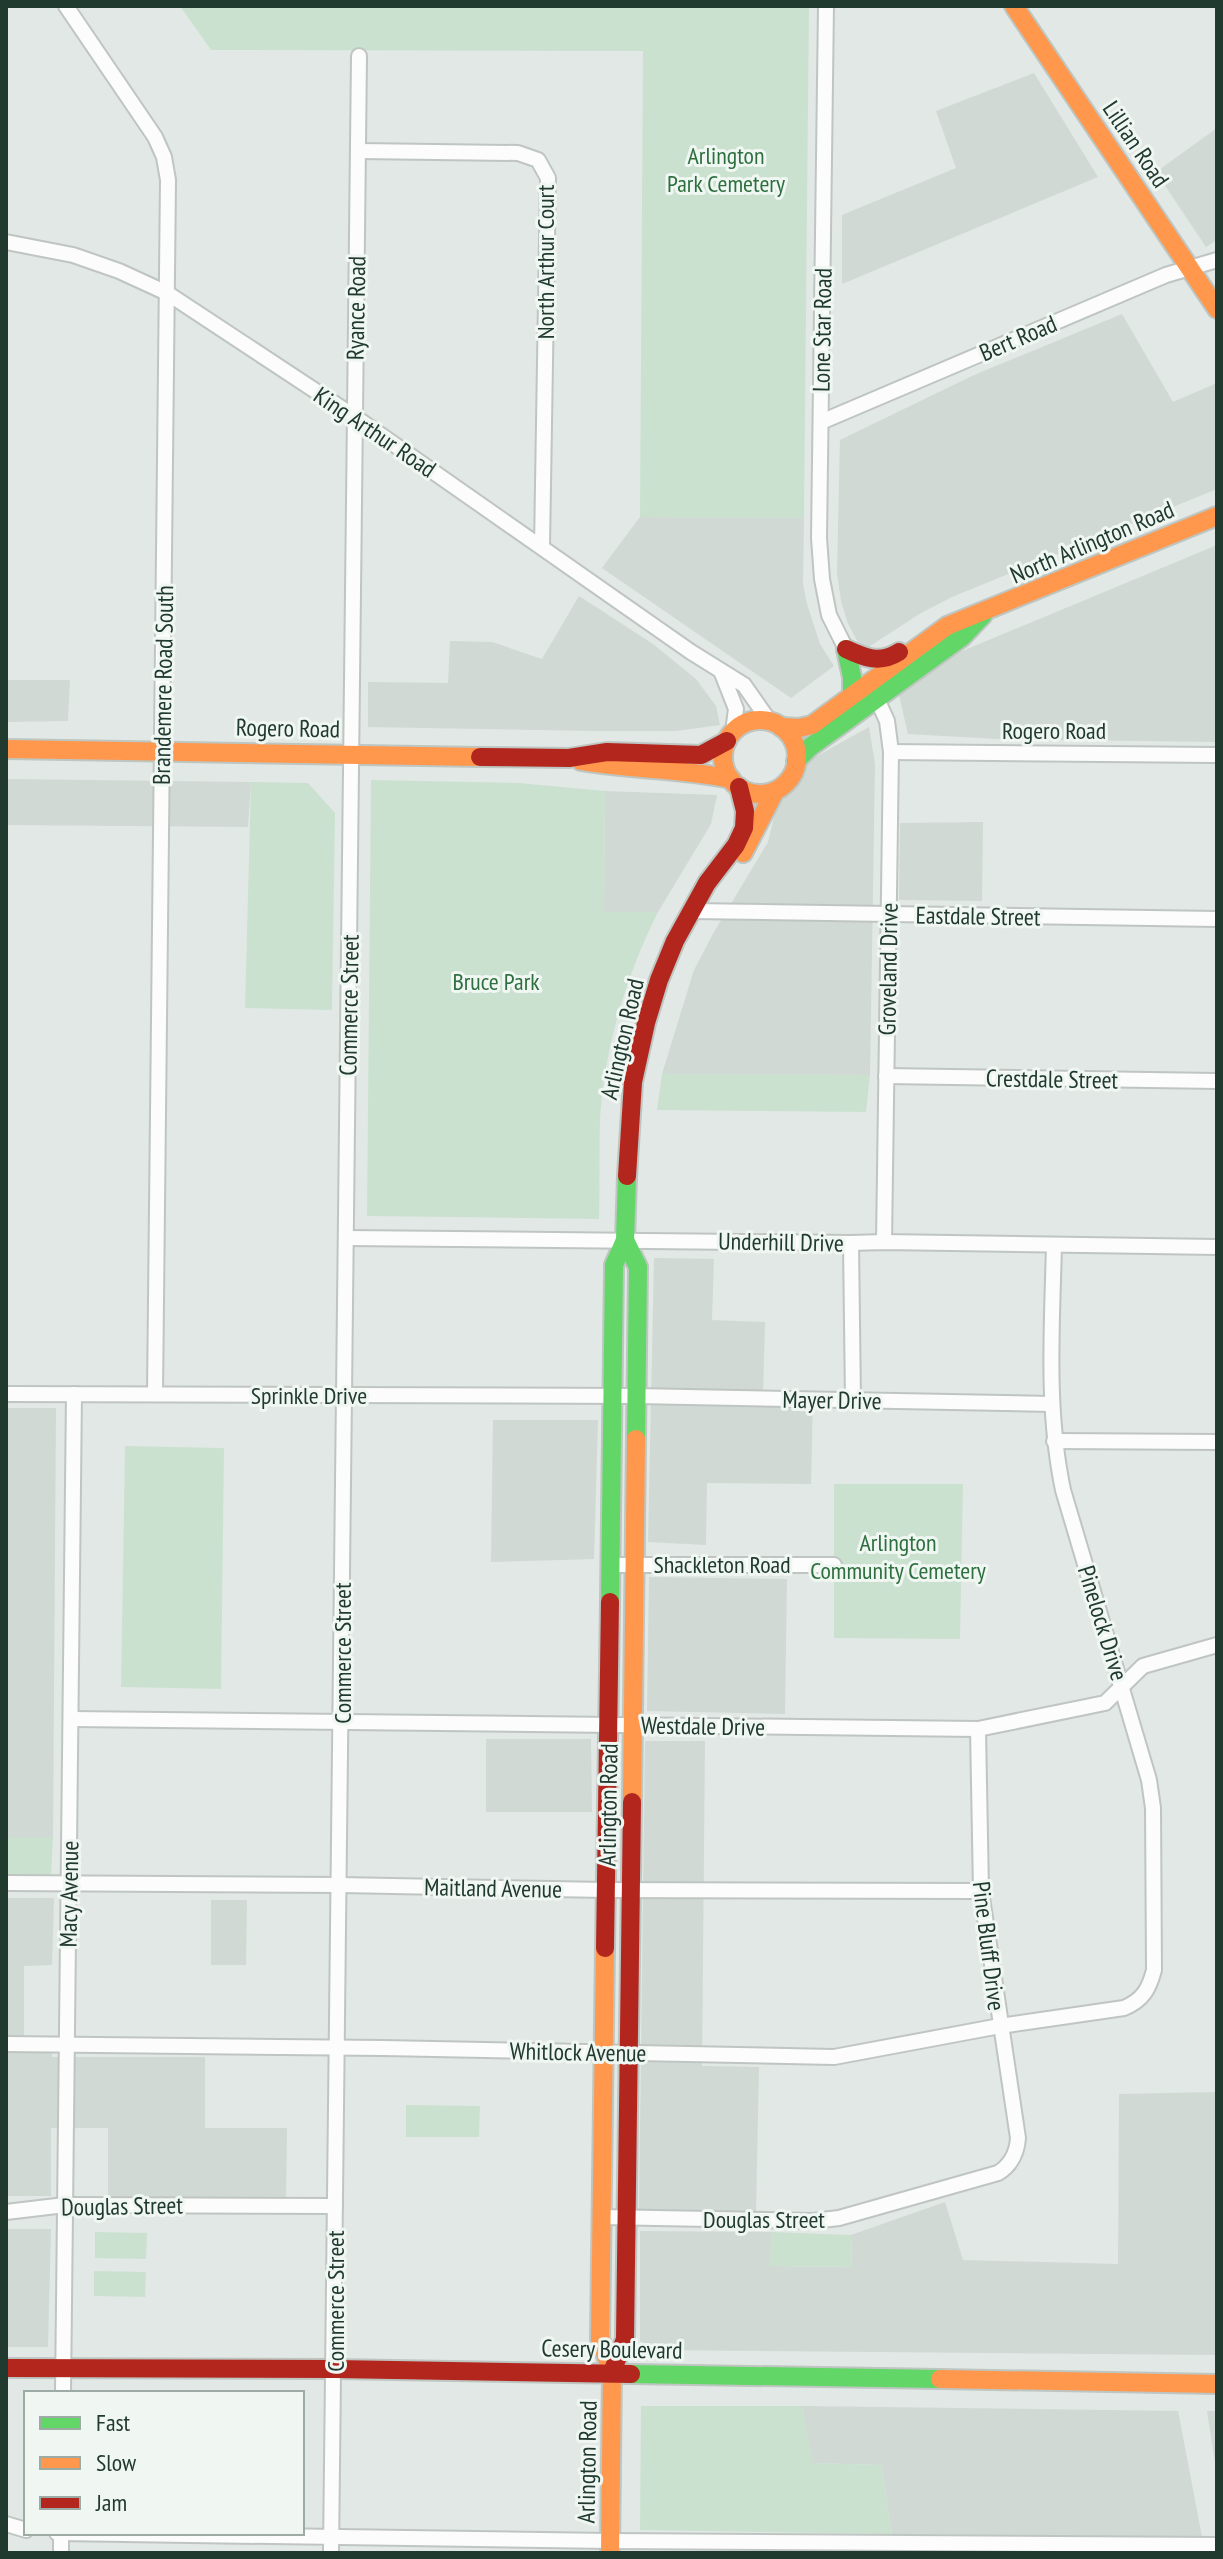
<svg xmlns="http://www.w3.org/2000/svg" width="1223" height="2559" viewBox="0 0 1223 2559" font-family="'PT Sans Narrow',sans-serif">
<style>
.built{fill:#d0d9d4}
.green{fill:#cbe1d0}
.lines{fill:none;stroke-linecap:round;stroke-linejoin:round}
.street-casing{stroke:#bfc5c2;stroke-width:18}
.fast-casing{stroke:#bec6c2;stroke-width:22}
.slow-casing{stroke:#bec6c2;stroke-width:22}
.jam-casing{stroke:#bec6c2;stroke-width:22}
.street{stroke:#fbfcfb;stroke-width:14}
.fast{stroke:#63d668;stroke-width:18}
.slow{stroke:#ff974d;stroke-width:18}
.jam{stroke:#b3261e;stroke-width:18}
.labels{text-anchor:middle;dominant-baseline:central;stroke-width:6;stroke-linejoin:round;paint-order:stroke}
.street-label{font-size:24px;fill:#213a30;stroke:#f0f7f3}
.park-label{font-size:24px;fill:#2d6f3e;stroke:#f0f7f3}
</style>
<rect width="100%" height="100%" fill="#e2e8e5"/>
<g class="built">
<polygon points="1034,73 1098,177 842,284 842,215 956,168 936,111"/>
<polygon points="1217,128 1217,240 1206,247 1156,172"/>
<polygon points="1122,314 1173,402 1217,383 1217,489 952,597 921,613 867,648 859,644 848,624 841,601 837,573 840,440 974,375"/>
<polygon points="640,517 804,518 803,584 807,604 820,644 834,666 791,698 602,568"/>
<polygon points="1217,545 1217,742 997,739 908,734 899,695 960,652"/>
<polygon points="579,596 653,644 696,679 716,706 720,725 676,731 595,731 368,727 368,682 448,683 450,641 492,642 542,659"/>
<polygon points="6,680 70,680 68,721 6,722"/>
<polygon points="869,727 875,764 870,1075 662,1074 694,970 714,932 768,842 775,813 776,779"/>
<polygon points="6,779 251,782 248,827 6,825"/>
<polygon points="605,791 717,795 711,824 658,912 604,912"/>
<polygon points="983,822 982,901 899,900 900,823"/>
<polygon points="654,1258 714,1259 712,1320 765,1322 763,1394 813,1395 811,1484 707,1483 706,1545 648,1542"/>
<polygon points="6,1408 56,1408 53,1837 6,1837"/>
<polygon points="493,1420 598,1420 594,1559 491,1562"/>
<polygon points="649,1577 787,1579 785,1714 647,1711"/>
<polygon points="486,1739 591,1739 592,1812 486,1812"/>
<polygon points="645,1741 705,1741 702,2066 759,2067 756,2212 639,2210"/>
<polygon points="6,1898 54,1898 52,1965 24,1966 24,2036 52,2036 52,2057 205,2057 205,2128 287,2128 286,2198 108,2199 108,2128 51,2128 51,2196 6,2196"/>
<polygon points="211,1900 247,1900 246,1965 211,1965"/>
<polygon points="1217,2092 1217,2355 656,2350 640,2341 640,2231 771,2232 771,2266 852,2267 851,2235 945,2202 963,2260 1118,2264 1119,2094"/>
<polygon points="6,2229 51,2229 48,2347 6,2347"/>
<polygon points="802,2406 1178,2411 1202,2537 892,2534 881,2465 812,2463"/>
<polygon points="1207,2411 1217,2411 1217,2476"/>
</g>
<g class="green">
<polygon points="180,6 809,6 804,518 640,517 643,51 211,50"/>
<path d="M371,780L519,783L605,791L604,912H658C626,976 604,1049 600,1120C599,1153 600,1186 599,1219L367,1216Z"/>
<polygon points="251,782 308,783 335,813 332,1010 245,1008"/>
<polygon points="662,1074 870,1075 866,1112 657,1110"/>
<polygon points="125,1446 224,1448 221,1689 121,1687"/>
<polygon points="834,1484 963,1484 960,1639 834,1638"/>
<polygon points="6,1837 53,1837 51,1875 6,1876"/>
<polygon points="406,2105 480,2106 479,2137 406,2137"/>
<polygon points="95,2232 147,2233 146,2259 95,2258"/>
<polygon points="771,2232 851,2235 852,2267 770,2266"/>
<polygon points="94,2271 146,2272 145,2297 94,2296"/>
<polygon points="641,2406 802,2406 813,2463 881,2465 892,2534 640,2530"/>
</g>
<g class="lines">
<g class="street-casing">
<g id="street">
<polyline points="66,6 155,137 164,157 168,180 155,1394"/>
<polyline points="826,6 819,538 822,579 829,615 846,649"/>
<polyline points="359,151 518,153 538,160 548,178 542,547"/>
<polyline points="6,242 73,255 119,271 167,293 355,417 691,652 744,685 770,722"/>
<polyline points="821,422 1166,275 1217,260"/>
<polyline points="721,671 736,709 733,732"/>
<polyline points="877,699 887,721 891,752 884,1242"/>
<polyline points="891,752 1217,755"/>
<polyline points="691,911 1217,919"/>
<polyline points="886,1076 1217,1081"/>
<polyline points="346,1238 851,1243 884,1242 1217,1247"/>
<polyline points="851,1243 853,1400"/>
<polyline points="6,1394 636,1396 1052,1404"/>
<polyline points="1054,1441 1217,1442"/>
<polyline points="609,1565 834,1565"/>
<polyline points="71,1719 978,1729 1105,1703 1143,1666 1217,1645"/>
<polyline points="6,1883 340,1885 606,1890 981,1891"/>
<path d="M6,2044L383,2048L834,2057L1000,2026L1124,2008C1143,2000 1149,1989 1154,1970L1153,1808L1149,1780L1063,1490C1046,1409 1052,1327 1054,1245"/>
<polyline points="6,2212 65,2205 335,2206"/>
<path d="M602,2217L813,2221L839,2218L998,2173C1011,2165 1017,2153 1018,2138L981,1891L978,1729"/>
<polyline points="63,2393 74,1394"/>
<polyline points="6,2524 26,2530"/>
<polyline points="57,2533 610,2541 1217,2545"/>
<polyline points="61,2553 61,2533"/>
<polyline points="331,2553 359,56"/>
</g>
</g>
<g class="fast-casing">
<g id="fast">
<polyline points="846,649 852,677 852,696"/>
<polyline points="796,761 810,747 962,637 983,615"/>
<polyline points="625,1240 638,1267 636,1439"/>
<polyline points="610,1602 614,1265 625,1240 627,1176"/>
<polyline points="631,2374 940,2379"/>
</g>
</g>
<g class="slow-casing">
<g id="slow">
<polyline points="1014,6 1217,309"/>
<circle cx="760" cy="757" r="37"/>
<polyline points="781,727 799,728 812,725 947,626 1217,516"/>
<polyline points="6,749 480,757"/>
<path d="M581,761C631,770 681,768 731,779"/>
<polyline points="743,853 775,791"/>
<polyline points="632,1802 636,1439"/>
<polyline points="605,1948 600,2339 612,2372 610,2553"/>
<polyline points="940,2379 1217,2384"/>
</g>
</g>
<g class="jam-casing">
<g id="jam">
<path d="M846,649C865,658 880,664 899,652"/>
<polyline points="480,757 569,758 607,752 701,755 727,741"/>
<polyline points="627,1176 633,1082 646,1023 659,980 675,941 707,883 736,845 744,828 745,811 739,787"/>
<polyline points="605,1948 610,1602"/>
<polyline points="6,2368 335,2369 631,2374"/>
<polyline points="612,2372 625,2339 632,1802"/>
</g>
</g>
<use href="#street" class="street"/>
<use href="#fast" class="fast"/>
<use href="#slow" class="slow"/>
<use href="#jam" class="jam"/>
</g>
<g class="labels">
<g class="street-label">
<text transform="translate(1136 144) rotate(56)">Lillian Road</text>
<text transform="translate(545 262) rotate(-90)">North Arthur Court</text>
<text transform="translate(356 308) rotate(-89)">Ryance Road</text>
<text transform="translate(822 330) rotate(-89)">Lone Star Road</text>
<text transform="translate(1018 338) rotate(-23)">Bert Road</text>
<text transform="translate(375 432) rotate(34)">King Arthur Road</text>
<text transform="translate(1092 542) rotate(-23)">North Arlington Road</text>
<text transform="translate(163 685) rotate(-89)">Brandemere Road South</text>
<text transform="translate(288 728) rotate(1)">Rogero Road</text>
<text x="1054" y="730">Rogero Road</text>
<text transform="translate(978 916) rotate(1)">Eastdale Street</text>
<text transform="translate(888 969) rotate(-89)">Groveland Drive</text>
<text transform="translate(349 1005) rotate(-89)">Commerce Street</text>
<text transform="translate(622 1039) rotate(-77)">Arlington Road</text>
<text transform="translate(1052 1079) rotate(1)">Crestdale Street</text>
<text transform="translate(781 1242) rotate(1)">Underhill Drive</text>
<text x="309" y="1395">Sprinkle Drive</text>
<text transform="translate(832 1400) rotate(1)">Mayer Drive</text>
<text x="722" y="1564">Shackleton Road</text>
<text transform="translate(1103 1623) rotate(73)">Pinelock Drive</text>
<text transform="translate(342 1653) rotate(-90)">Commerce Street</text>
<text transform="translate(703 1726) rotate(1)">Westdale Drive</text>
<text transform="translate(608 1805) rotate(-89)">Arlington Road</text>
<text transform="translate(493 1888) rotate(1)">Maitland Avenue</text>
<text transform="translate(69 1894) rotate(-89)">Macy Avenue</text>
<text transform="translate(989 1946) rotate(83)">Pine Bluff Drive</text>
<text transform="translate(578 2052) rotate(1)">Whitlock Avenue</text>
<text transform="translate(122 2206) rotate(-1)">Douglas Street</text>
<text x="764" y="2219">Douglas Street</text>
<text transform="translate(335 2301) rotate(-90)">Commerce Street</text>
<text transform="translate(612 2349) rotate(1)">Cesery Boulevard</text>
<text transform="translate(587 2462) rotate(-89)">Arlington Road</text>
</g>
<g class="park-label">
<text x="726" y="155">Arlington<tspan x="726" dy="28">Park Cemetery</tspan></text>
<text x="496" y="981">Bruce Park</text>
<text x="898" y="1542">Arlington<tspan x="898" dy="28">Community Cemetery</tspan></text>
</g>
</g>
<rect width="1223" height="2559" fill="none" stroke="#213a30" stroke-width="16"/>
<rect x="24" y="2391" width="280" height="144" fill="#f0f7f3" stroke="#9daba5" stroke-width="2"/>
<rect x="40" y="2417" width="40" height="12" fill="#63d668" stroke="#9daba5" stroke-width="2"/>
<text x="96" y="2431" font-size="24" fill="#213a30">Fast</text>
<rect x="40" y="2457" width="40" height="12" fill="#ff974d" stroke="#9daba5" stroke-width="2"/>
<text x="96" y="2471" font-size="24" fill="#213a30">Slow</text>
<rect x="40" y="2497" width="40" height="12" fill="#b3261e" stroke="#9daba5" stroke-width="2"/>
<text x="96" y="2511" font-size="24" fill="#213a30">Jam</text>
</svg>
